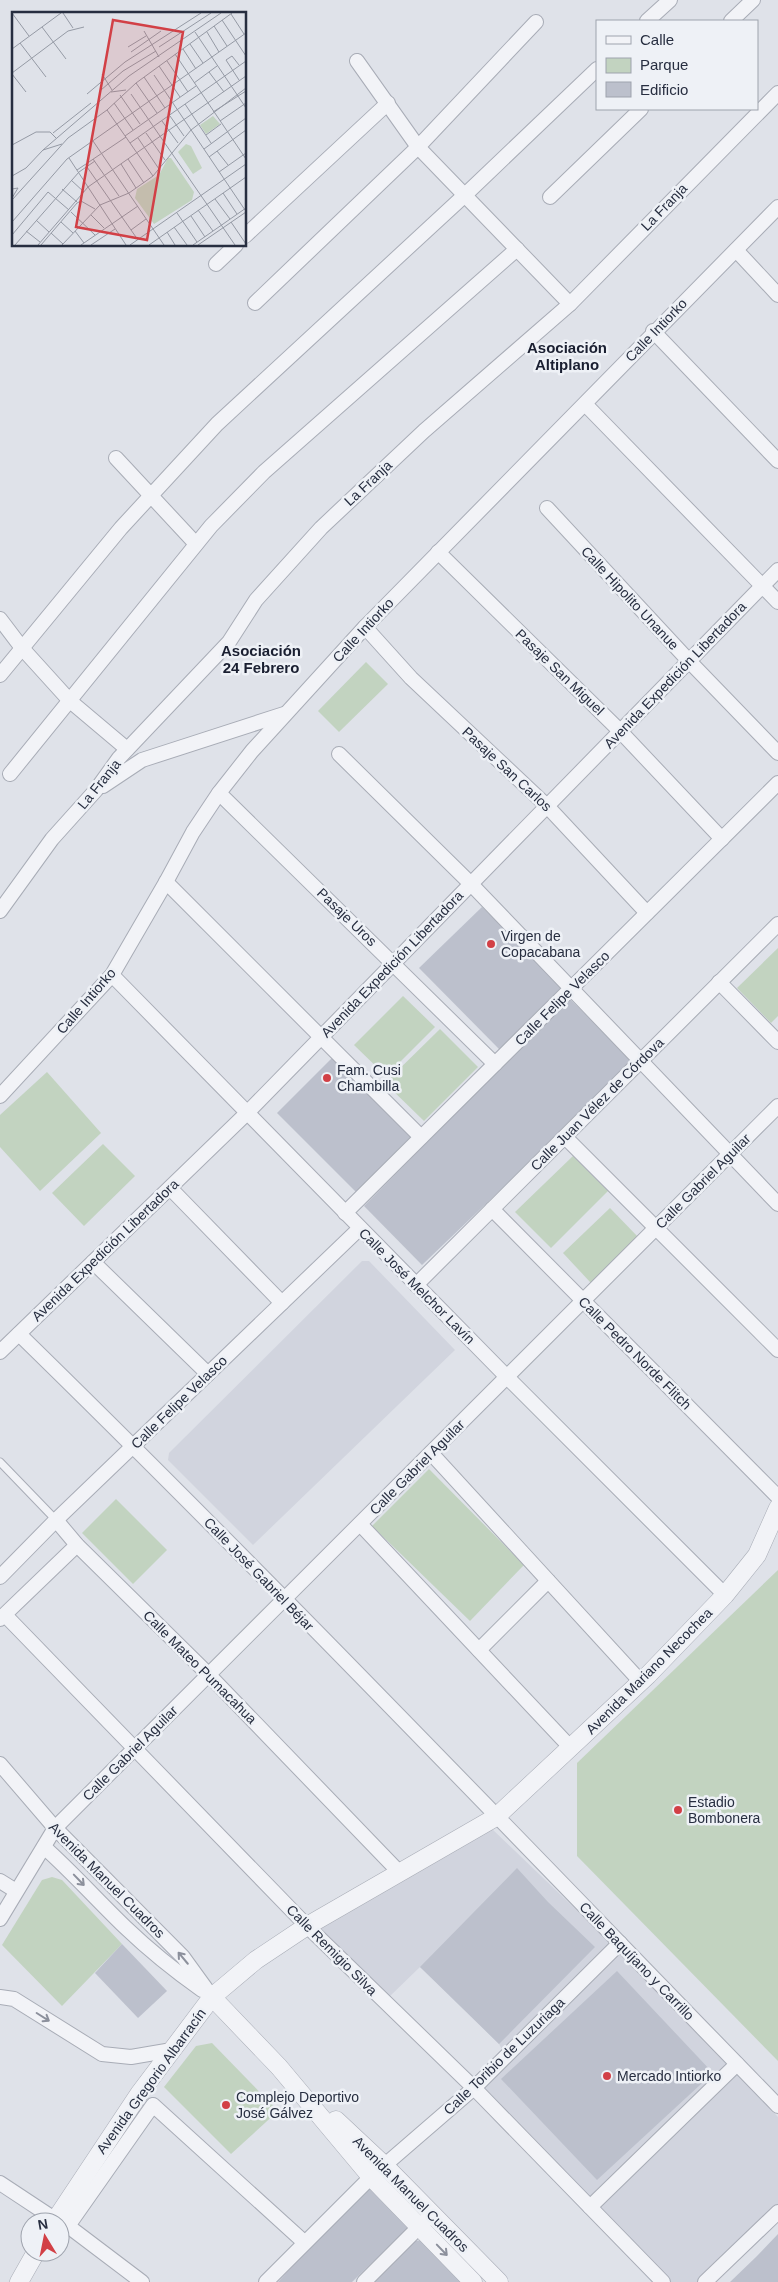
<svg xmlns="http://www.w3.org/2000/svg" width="778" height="2282" viewBox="0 0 778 2282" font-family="Arial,sans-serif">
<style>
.built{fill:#d1d4de}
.green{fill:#c2d3c0}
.building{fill:#bcc0cc}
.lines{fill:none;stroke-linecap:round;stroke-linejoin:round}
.service-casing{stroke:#a8acb6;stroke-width:9}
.minor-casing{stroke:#a8acb6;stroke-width:16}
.tertiary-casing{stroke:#a8acb6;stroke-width:19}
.service{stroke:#f2f3f7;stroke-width:7}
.minor{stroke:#f2f3f7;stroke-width:14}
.tertiary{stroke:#f2f3f7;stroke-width:18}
.oneway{stroke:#8c909c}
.poi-dot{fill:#d24046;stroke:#eef1f6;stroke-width:2}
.labels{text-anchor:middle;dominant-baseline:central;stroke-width:5;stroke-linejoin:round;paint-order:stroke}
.street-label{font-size:14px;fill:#272e40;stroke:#eef1f6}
.poi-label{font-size:14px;fill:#272e40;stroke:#eef1f6;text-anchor:start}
.neighbourhood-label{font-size:15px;font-weight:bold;fill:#1a1f31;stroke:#eef1f6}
.inset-road{fill:none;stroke:#959aa5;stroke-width:1}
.view{fill:#d24046;fill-opacity:0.15;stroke:#d24046;stroke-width:2.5}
.inset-edge{fill:none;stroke:#272e40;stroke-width:2.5}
</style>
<rect width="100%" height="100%" fill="#dfe2e9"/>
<g class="built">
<polygon points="362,1261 369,1261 455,1350 253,1545 168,1460 169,1453"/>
<polygon points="491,1828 664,1994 778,2117 778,2206 698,2282 668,2282 481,2088 508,2061 499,2044 452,1997 420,1967 388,1998 318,1926"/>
</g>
<g class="green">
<polygon points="366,662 388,684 339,732 318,711"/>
<polygon points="778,948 778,1016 771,1023 737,988"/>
<polygon points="403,996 435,1027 386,1076 354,1045"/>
<polygon points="440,1029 478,1067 424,1121 385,1083"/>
<polygon points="47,1072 101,1133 40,1191 0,1147 0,1115"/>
<polygon points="103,1144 135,1176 84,1226 52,1193"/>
<polygon points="573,1156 608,1191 551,1248 515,1212"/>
<polygon points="610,1208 638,1237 591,1283 563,1253"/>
<polygon points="429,1469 524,1565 470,1621 372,1526"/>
<polygon points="116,1499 167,1550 133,1584 82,1533"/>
<polygon points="778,1570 778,2061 577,1856 577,1763"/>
<polygon points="52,1877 62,1880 122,1944 62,2006 2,1945 42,1880"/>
<polygon points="212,2043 278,2111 231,2154 164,2087 196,2046"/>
</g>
<g class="building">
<polygon points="482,907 563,988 500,1050 419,968"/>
<polygon points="569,998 633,1063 422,1265 364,1206"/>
<polygon points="334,1056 414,1136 358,1194 277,1113"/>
<polygon points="517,1868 548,1902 595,1947 499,2044 420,1967"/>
<polygon points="122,1944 167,1991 138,2018 95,1973"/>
<polygon points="617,1971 713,2073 597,2180 501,2079"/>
<polygon points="372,2187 410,2226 352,2282 278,2282 364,2189"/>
<polygon points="778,2234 778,2282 730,2282 756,2257"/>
<polygon points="422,2240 468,2282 374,2282 415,2241"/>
</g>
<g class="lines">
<g class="service-casing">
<polyline id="service" points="0,1462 56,1520"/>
</g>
<g class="minor-casing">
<g id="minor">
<polyline points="647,21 670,0"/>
<polyline points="731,21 753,0"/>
<polyline points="357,61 418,147 570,304"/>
<polyline points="550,197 641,109"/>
<polyline points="245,236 388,103"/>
<polyline points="736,250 778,295"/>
<polyline points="216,264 236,245"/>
<polyline points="255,303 418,147 536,22"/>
<polyline points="653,331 778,461"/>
<polyline points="585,404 778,602"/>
<polyline points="116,458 196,544"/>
<polyline points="547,508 689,661 778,753"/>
<polyline points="438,552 620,731 722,839"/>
<polyline points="0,619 22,648 70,701 127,749"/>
<polyline points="365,627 411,678 547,806 647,913"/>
<polyline points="0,675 121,528 217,424 466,194 597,69"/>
<polyline points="339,754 471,884 778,1204"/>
<polyline points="10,774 211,526 264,472 517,249"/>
<polyline points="103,786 142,760 284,714"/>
<polyline points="219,793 495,1064"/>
<polyline points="166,882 421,1137"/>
<polyline points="0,911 52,839 96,790 119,758 229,642 256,600 321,528 424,431 570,304 778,93"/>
<polyline points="112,975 507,1377 725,1595"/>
<polyline points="719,982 778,1042"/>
<polyline points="0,1096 112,975 166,882 193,832 219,793 252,751 365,627 778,207"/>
<polyline points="565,1137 778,1350"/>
<polyline points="170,1188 282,1303"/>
<polyline points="492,1209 778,1497"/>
<polyline points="345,1213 778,783"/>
<polyline points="93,1262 208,1374"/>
<polyline points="416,1285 778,924"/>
<path d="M19,1334C277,1586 526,1847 778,2106"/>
<polyline points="0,1352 247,1113 778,570"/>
<polyline points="431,1453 641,1682"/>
<polyline points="56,1520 77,1545 209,1675 400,1873"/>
<polyline points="360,1524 571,1748"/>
<polyline points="0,1577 56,1520 360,1228"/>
<polyline points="5,1615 307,1926 474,2088 663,2282"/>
<polyline points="0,1619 77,1545"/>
<polyline points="479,1650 548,1581"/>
<polyline points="0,1764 55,1828 183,1957 212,1997"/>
<path d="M44,1847C72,1872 98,1901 125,1927C149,1950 175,1971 202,1990"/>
<polyline points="0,1881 16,1891"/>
<polyline points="0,1919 55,1828 778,1106"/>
<polyline points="0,1997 14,1999 102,2054 131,2057 172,2050"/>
<polyline points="0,2183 59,2222"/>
<polyline points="590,2207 737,2064"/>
<polyline points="60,2222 68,2226 142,2282"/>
<polyline points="68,2226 153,2105 304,2242"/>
<polyline points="266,2282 371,2177 474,2088 620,1943"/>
<polyline points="364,2282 432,2214"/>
<polyline points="705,2282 778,2212"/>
</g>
</g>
<g class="tertiary-casing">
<g id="tertiary">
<polyline points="212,1997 279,2067 371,2177 473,2282"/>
<polyline points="336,2120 384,2165 499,2282"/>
<polyline points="54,2222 139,2094 212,1997 256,1960 307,1926 496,1817 648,1675 725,1595 757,1555 778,1508"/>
<polyline points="19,2282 36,2252"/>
</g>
</g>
<use href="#service" class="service"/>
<use href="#minor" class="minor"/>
<use href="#tertiary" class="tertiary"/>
</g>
<defs><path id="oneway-shaft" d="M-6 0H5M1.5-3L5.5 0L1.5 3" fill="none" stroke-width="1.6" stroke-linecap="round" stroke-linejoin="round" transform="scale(1.25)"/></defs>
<g class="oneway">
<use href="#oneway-shaft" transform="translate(79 1880) rotate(46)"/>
<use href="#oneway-shaft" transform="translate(183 1958) rotate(-130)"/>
<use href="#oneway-shaft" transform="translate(43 2017) rotate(32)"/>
<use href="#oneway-shaft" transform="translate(442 2250) rotate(46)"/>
</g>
<g class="poi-dot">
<circle cx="491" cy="944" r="5"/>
<circle cx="327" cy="1078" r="5"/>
<circle cx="678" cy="1810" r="5"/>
<circle cx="607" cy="2076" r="5"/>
<circle cx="226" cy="2105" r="5"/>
</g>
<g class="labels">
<g class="street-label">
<text transform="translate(664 207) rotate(-46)">La Franja</text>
<text transform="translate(656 330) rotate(-46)">Calle Intiorko</text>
<text transform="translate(368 483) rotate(-43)">La Franja</text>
<text transform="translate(630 598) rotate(47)">Calle Hipolito Unanue</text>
<text transform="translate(363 630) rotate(-47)">Calle Intiorko</text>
<text transform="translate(560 672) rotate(44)">Pasaje San Miguel</text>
<text transform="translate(675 675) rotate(-46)">Avenida Expedición Libertadora</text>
<text transform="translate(507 769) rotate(43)">Pasaje San Carlos</text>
<text transform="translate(99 784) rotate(-51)">La Franja</text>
<text transform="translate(347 917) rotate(44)">Pasaje Uros</text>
<text transform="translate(392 964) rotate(-46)">Avenida Expedición Libertadora</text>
<text transform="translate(562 998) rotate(-45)">Calle Felipe Velasco</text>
<text transform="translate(86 1001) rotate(-49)">Calle Intiorko</text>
<text transform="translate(597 1104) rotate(-45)">Calle Juan Vélez de Córdova</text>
<text transform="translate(703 1181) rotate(-45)">Calle Gabriel Aguilar</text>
<text transform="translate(105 1250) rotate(-44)">Avenida Expedición Libertadora</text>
<text transform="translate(417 1286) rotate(45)">Calle José Melchor Lavín</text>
<text transform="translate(635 1353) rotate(45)">Calle Pedro Norde Flitch</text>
<text transform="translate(179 1402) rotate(-44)">Calle Felipe Velasco</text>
<text transform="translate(417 1467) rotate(-45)">Calle Gabriel Aguilar</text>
<text transform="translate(259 1574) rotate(46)">Calle José Gabriel Béjar</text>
<text transform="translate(200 1667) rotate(45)">Calle Mateo Pumacahua</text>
<text transform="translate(649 1671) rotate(-45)">Avenida Mariano Necochea</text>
<text transform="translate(130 1753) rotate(-45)">Calle Gabriel Aguilar</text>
<text transform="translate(107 1880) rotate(45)">Avenida Manuel Cuadros</text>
<text transform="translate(332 1950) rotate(45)">Calle Remigio Silva</text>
<text transform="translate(637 1961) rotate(46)">Calle Baquíjano y Carrillo</text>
<text transform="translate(504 2056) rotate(-44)">Calle Toribio de Luzuriaga</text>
<text transform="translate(151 2081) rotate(-54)">Avenida Gregorio Albarracín</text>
<text transform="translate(411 2194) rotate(45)">Avenida Manuel Cuadros</text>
</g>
<g class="poi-label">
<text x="501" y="936">Virgen de<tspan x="501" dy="16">Copacabana</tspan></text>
<text x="337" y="1070">Fam. Cusi<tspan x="337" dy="16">Chambilla</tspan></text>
<text x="688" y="1802">Estadio<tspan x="688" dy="16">Bombonera</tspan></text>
<text x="617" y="2076">Mercado Intiorko</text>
<text x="236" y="2097">Complejo Deportivo<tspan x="236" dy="16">José Gálvez</tspan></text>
</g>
<g class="neighbourhood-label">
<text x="567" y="347">Asociación<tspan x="567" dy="17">Altiplano</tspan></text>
<text x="261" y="650">Asociación<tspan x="261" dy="17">24 Febrero</tspan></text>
</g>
</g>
<g transform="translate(12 12)">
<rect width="234" height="234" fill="#dfe2e9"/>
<path d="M201,104L208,112L194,122L188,113ZM174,132L179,134L190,156L181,162L166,140ZM156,146H159L182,180L180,188L142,212L123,186L125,177L147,163Z" fill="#c2d3c0"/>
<path class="inset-road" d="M0,1L17,24M51,1L61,16M219,2L232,22M210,8L234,44M202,14L215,34M30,15L54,47M132,19L147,45M183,20L234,96M195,20L207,40M8,31L34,65M178,32L191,51M116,35L134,24M147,35L199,1M0,37L49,1M171,37L184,57M119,40L149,19M163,42L234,147M155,49L176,80M227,53L220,44L214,48L227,68M147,54L168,85M197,60L212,80M0,61L56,19L72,15M0,62L14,80M90,62L100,78M142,63L233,198M132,65L153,96M124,71L145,101M182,71L205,54M89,78L111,59L144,39M99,80L114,78M75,82L113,50L189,1M119,82L223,233M108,83L128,112M102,91L121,118M173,92L199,131M95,98L141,164M201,100L234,79M158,104L172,124M150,109L166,131M208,109L234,91M41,121L79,91M134,121L153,148M194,123L209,112M113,124L184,74M126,126L147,157M81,129L152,233M118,131L234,49M0,133L24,120H38L44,126M192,137L234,106M31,138L117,64L209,1M205,139L216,153M197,145L234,118M57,146L114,233M81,147L107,184M116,147L132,171M109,152L124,176M75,155L126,228M65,158L114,125M67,160L83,149M207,160L234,141M0,164L14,156L31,138L50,132M59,168L72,180M0,177L6,176L0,186M50,177L65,190M211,181L225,202M203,187L218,207M0,188L56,126L95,98L124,71L220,1M65,191L69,189L83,197M186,198L201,219M59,200L83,223M165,201L185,230M79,203L92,216M179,204L193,225M24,208L37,220M0,210L55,147L234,21M49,210L61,221M219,210L234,232M162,215L175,233M119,218L134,207M14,219L28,230M63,219L72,231M155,220L163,233M39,221L51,232M0,223L36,180L57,198M3,233L67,160M26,233L76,175L234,64M29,233L65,191M50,233L88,193L117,181L141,164L179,118L234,76M69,233L126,194M79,233L103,217M118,233L234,152M137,233L234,165M181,233L234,196M186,233L234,200"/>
<path class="view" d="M101,8L171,20L135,228L64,215Z"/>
<rect width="234" height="234" class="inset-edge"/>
</g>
<rect x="596" y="20" width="162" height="90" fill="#eef1f6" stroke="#9ea3ad"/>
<rect x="606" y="36" width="25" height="8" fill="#f2f3f7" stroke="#9ea3ad"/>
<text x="640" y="45" font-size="15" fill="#272e40">Calle</text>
<rect x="606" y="58" width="25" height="15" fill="#c2d3c0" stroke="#9ea3ad"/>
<text x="640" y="70" font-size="15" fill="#272e40">Parque</text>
<rect x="606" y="82" width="25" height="15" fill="#bcc0cc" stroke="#9ea3ad"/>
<text x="640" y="95" font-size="15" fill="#272e40">Edificio</text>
<g transform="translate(45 2237) rotate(350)"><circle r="24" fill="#eef1f6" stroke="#9ea3ad"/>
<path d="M0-4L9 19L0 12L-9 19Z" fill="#d24046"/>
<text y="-8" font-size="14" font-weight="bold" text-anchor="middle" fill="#272e40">N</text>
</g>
</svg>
